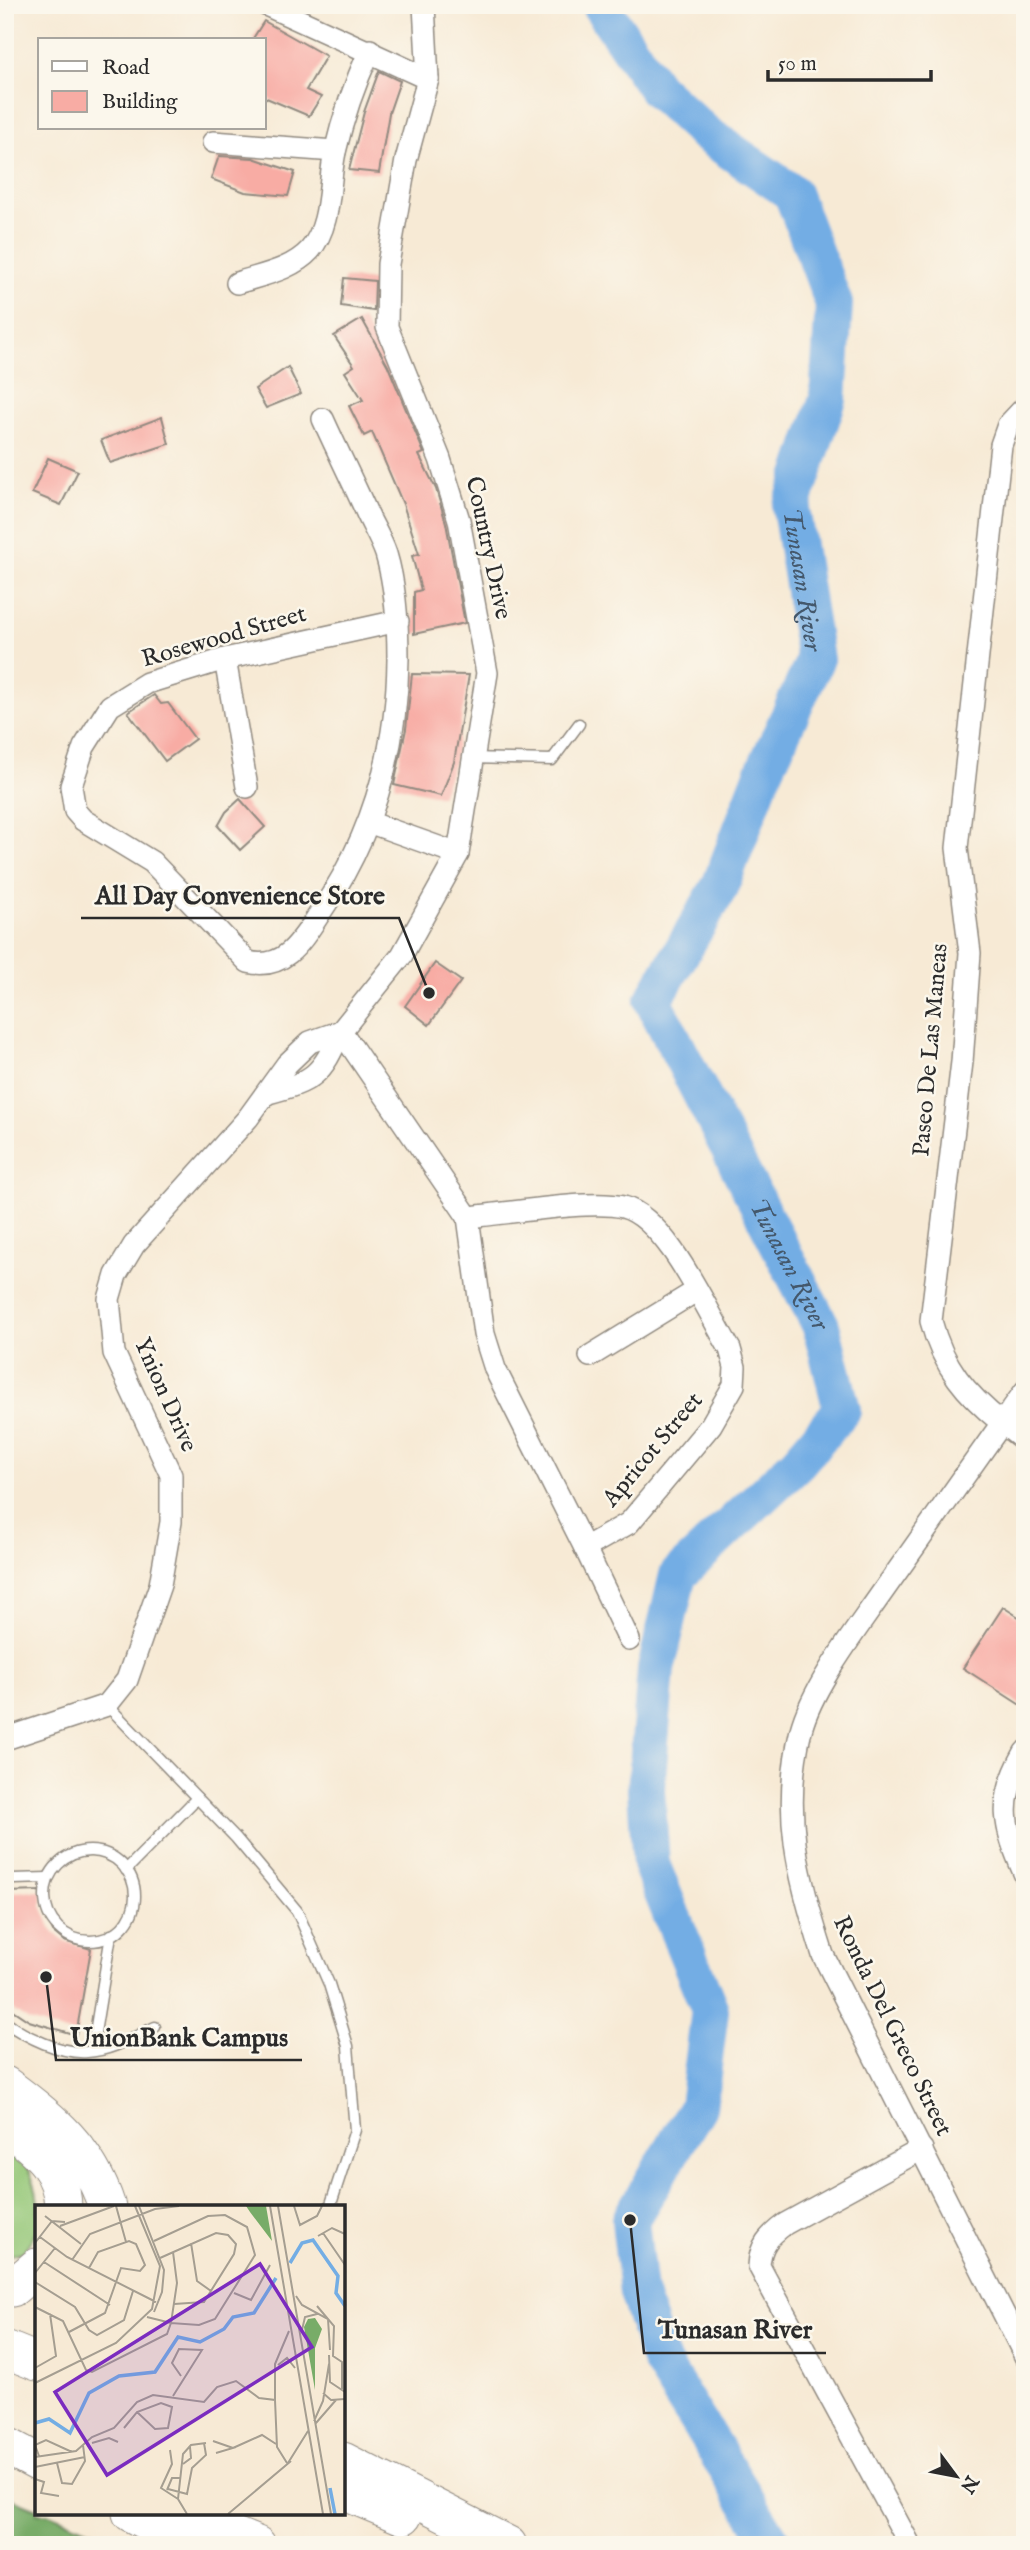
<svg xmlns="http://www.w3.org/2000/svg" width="1030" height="2550" viewBox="0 0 1030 2550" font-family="'IM FELL English',serif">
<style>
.green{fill:#95c778;stroke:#607952;stroke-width:2}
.forest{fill:#78ac68;stroke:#526c4a;stroke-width:2}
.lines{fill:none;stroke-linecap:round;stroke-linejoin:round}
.river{stroke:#73ade4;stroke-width:38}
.building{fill:#f8aca4}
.lane-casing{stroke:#918a80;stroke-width:13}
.street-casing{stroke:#918a80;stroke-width:24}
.highway-casing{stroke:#918a80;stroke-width:39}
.lane{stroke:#fff;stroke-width:10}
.street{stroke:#fff;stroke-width:21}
.highway{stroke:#fff;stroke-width:37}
.labels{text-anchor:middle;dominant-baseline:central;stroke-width:5;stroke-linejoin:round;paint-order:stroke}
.street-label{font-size:24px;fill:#2b2b2b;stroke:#fbf7ec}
.water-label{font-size:26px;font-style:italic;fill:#44586c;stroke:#fbf7ec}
.inset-river{fill:none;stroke:#73ade4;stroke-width:3.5}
.inset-road{fill:none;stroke:#a59e91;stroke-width:2}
.view{fill:#7b2cbf;fill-opacity:0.15;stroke:#7b2cbf;stroke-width:3.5}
.inset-edge{fill:none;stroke:#2b2b2b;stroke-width:3.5}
.leader{fill:none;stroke:#2b2b2b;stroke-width:2.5}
.callout-dot{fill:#2b2b2b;stroke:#fbf7ec;stroke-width:2.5}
.callout-label{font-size:26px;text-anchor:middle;font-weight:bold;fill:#2b2b2b;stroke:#fbf7ec;stroke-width:5;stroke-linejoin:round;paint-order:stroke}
</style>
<rect width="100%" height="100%" fill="#fbf7ec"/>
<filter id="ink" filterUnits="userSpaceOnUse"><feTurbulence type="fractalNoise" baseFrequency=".0143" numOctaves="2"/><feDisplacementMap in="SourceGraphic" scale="14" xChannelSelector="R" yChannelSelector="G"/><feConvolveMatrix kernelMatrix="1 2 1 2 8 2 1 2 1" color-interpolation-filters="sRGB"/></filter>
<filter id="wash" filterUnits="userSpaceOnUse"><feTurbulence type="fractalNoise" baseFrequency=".00686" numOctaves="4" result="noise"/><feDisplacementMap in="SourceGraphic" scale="28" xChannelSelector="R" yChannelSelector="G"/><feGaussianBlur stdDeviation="1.57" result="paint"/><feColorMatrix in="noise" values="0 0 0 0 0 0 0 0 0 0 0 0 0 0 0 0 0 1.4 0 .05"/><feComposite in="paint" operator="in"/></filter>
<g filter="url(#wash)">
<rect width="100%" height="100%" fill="#f7ead5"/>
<path class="green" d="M5,2145C33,2163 42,2196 37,2228C35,2236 27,2245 23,2252L5,2256Z"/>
<polygon class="forest" points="5,2496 37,2509 37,2513 48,2513 126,2545 5,2545"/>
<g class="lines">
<path class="river" id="s1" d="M600,5L656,88L706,134L792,193L834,304L828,399L791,508L815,660L762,776L720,886L653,1001L821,1326L842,1410L798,1462L678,1575L656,1669L646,1790L651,1864L710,2010L698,2107L630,2220L638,2292L660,2360L774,2545"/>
</g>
<g id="blocks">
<g class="building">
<polygon points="264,21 326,56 306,90 321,97 309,116 264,97 264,40 252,40"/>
<polygon points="379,71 400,81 389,113 379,173 349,170 364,112"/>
<polygon points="219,156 253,158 295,172 288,196 245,192 211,179"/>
<polygon points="344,278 375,281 374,311 341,306"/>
<polygon points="362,319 388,366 424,453 419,455 436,489 446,523 465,623 414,634 414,592 421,590 412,556 419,554 403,504 372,432 364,436 349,406 363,400 345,372 354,366 334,336"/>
<polygon points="288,367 301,394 266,408 255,389"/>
<polygon points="162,417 169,444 110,463 101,440"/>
<polygon points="48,458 78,471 61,505 32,493"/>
<polygon points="412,674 469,675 454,762 441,796 394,785 406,729"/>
<polygon points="154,695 161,704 168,703 195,739 165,761 128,712"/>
<polygon points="240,799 265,827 240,850 218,826 226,812"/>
<polygon points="435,963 461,981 429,1025 405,1006"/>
<polygon points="1003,1607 1025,1621 1025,1708 963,1668"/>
<polygon points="43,1891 42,1906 53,1932 64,1941 91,1949 76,2035 29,2021 5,2005 5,1892"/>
</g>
</g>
</g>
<g filter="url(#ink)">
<use href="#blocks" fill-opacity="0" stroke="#918a80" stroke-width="2"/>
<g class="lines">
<g class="lane-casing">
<g id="lane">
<polyline points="472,758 552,760 579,724"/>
<polyline points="107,1705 236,1838 297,1911 329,1984 348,2046 355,2130 330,2207"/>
<circle cx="90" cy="1896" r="45"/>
<polyline points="126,1870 197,1798"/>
<polyline points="5,1875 13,1879 48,1878"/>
<path d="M5,2022C26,2037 61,2054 87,2052C111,2051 134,2037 155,2027"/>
<polyline points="92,2051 111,1935"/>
</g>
</g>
<g class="street-casing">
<g id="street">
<polyline points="266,5 428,79"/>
<polyline points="213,142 335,151"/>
<path d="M237,283C261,275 292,270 310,250C332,225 328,183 335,152C343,117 355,83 370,50"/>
<path d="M1025,407L1008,425L1001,445L957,848L970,953L962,1062L931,1321C943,1367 966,1394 1002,1423C961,1481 920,1539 879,1597C854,1633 812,1688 801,1730C781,1812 798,1877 823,1955L1025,2356"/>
<path d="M323,419C337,450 352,480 366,511C372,525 381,539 386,554C396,587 398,625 398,659C397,752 373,836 320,913C302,940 285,971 248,962L152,862L83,820L75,811L71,786L84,747L110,706L147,683L225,659L398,621"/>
<polyline points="225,659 247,787"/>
<polyline points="371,823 458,854"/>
<path d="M341,1031L468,1217L484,1334L495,1369L585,1548L629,1523L711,1425L734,1385L735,1367L730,1349C707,1311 667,1218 623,1207C592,1199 505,1214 468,1217"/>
<path d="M268,1093C315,1081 321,1075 341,1031"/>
<polyline points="590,1356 696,1291"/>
<polyline points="1025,1391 1002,1423 1025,1441"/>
<polyline points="585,1548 629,1640"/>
<polyline points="5,1739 107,1705 127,1680 160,1585 171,1522 171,1475 114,1353 109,1299 116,1275 134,1245 248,1118 287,1064 310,1042 341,1031 402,955 458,854 487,673 459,520 440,459 387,327 388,264 406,160 428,79 424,5"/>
<path d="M1025,1752C997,1801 1003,1825 1025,1875"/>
<path d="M910,2545L759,2266C760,2245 769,2236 785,2224L922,2149"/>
</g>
</g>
<g class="highway-casing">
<g id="highway">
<path d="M5,2085C52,2119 89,2150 107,2207"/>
<path d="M5,2124C35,2148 62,2166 63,2207"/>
<polyline points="5,2289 12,2288 37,2267"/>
<polyline points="5,2349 37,2362"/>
<polyline points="5,2445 37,2462"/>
<polyline points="343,2461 508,2545"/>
<polyline points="343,2491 403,2516"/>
<polyline points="131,2513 190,2545"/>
<polyline points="177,2513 257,2545"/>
</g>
</g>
<use href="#lane" class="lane"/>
<use href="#street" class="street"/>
<use href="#highway" class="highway"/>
</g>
</g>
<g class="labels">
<g class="street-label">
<text transform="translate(488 548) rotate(78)">Country Drive</text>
<text transform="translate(224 637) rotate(-16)">Rosewood Street</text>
<text transform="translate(931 1050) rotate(-85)">Paseo De Las Maneas</text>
<text transform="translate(165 1395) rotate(66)">Ynion Drive</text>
<text transform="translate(653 1450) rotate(-50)">Apricot Street</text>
<text transform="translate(892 2026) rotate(64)">Ronda Del Greco Street</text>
</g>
<g class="water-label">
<text stroke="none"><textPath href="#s1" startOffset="674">Tunasan River</textPath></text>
<text stroke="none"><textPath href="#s1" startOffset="1430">Tunasan River</textPath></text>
</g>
</g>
<g transform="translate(35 2205)">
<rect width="310" height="310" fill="#f7ead5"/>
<path d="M211,1H231L237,36L215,7ZM280,113L287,124L280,143V185L269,122L273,114Z" fill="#78ac68"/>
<path class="inset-river" d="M255,58L267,38L278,35L303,71L301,88L310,101M0,218L14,214L35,228L54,188L84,171L120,167L143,132L165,137L189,124L198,112L219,108L241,73M295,283L300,309"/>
<path class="inset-road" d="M81,1L91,37M104,1L129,65L127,87L119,107M235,1L288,309M243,1L296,309M259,1L265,20L282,11L287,1M10,11L46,39M25,21L79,1M288,28L310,60M283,31L297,23L310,29M5,32L32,52L121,97M0,38L17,16L30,17M156,38L162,76L176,86M125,53L181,28L193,30L201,39L199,49L169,97L139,99M37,55L55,29L120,4L144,1M9,57L75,100M0,68L20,43M0,77L40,102L54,125L62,130L89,115L98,86M199,88L216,95L235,60M261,91L267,100L293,114L295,145M282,101L299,121L298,151L307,157V184M0,102L28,116L51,165L57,167L132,129L136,118L164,120L180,114L220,50L212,22L190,10L173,11L119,36M112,112L136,118L142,78L138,47M267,125L270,112L282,109M34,127L70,108L86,63L105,66L110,60L101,39L94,36L63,47L54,63M294,150L295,177L310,187M243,160L252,153L260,163M0,163L21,151L15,109M0,178L81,138L117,104L125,61L100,1M288,188L296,195L310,194M138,191L167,145L144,144L137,158L146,171M240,195V159L254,126M279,216L288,196L294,159M281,218L301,195M89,223L102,207L126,198L137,202L133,223L120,224L102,207M178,236L198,243L181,248M57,238L74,233L83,237M198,243L227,230L241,239M135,245L137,259L126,283L143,294M4,251L0,240L11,235L37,247M0,252L41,246L57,232L79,223L102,197L118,190L169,197L182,182L201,176L224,193L240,195L242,242L252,258M22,258L27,278L37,279L50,256L48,240M253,258L273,226M148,259L156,253L155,242M0,262L50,252M0,274L9,277L6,288L24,291M133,284L152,289L157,263L171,250L169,238M132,285L137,273H145M152,309L143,294L148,249L156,240L171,238M193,309L256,256"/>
<path class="view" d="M225,59L277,142L72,270L20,187Z"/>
<rect width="310" height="310" class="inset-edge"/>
</g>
<path class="leader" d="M429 993L399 918H81M46 1977L56 2060H302M630 2220L644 2353H826"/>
<g class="callout-dot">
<circle cx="429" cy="993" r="7"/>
<circle cx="46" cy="1977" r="7"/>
<circle cx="630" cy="2220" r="7"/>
</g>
<g class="callout-label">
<text x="240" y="904">All Day Convenience Store</text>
<text x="179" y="2046">UnionBank Campus</text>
<text x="735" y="2338">Tunasan River</text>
</g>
<rect width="1030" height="2550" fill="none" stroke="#fbf7ec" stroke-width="28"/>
<rect x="38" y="38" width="228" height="91" fill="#fbf7ec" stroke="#a8a59f" stroke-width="2"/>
<rect x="52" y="61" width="35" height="10" fill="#ffffff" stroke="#a8a59f" stroke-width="2"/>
<text x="102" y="74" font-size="21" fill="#2b2b2b">Road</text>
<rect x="52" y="91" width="35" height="21" fill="#f8aca4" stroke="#a8a59f" stroke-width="2"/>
<text x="102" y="108" font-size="21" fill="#2b2b2b">Building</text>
<g transform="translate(956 2476) rotate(122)" stroke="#fbf7ec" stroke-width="5" paint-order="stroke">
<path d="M0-5L12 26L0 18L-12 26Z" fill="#2b2b2b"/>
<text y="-10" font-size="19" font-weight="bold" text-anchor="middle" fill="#2b2b2b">N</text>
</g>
<path d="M768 70v10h163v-10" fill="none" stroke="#2b2b2b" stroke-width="3.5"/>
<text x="778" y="70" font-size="21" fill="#2b2b2b" stroke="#fbf7ec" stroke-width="5" paint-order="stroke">50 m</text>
</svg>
